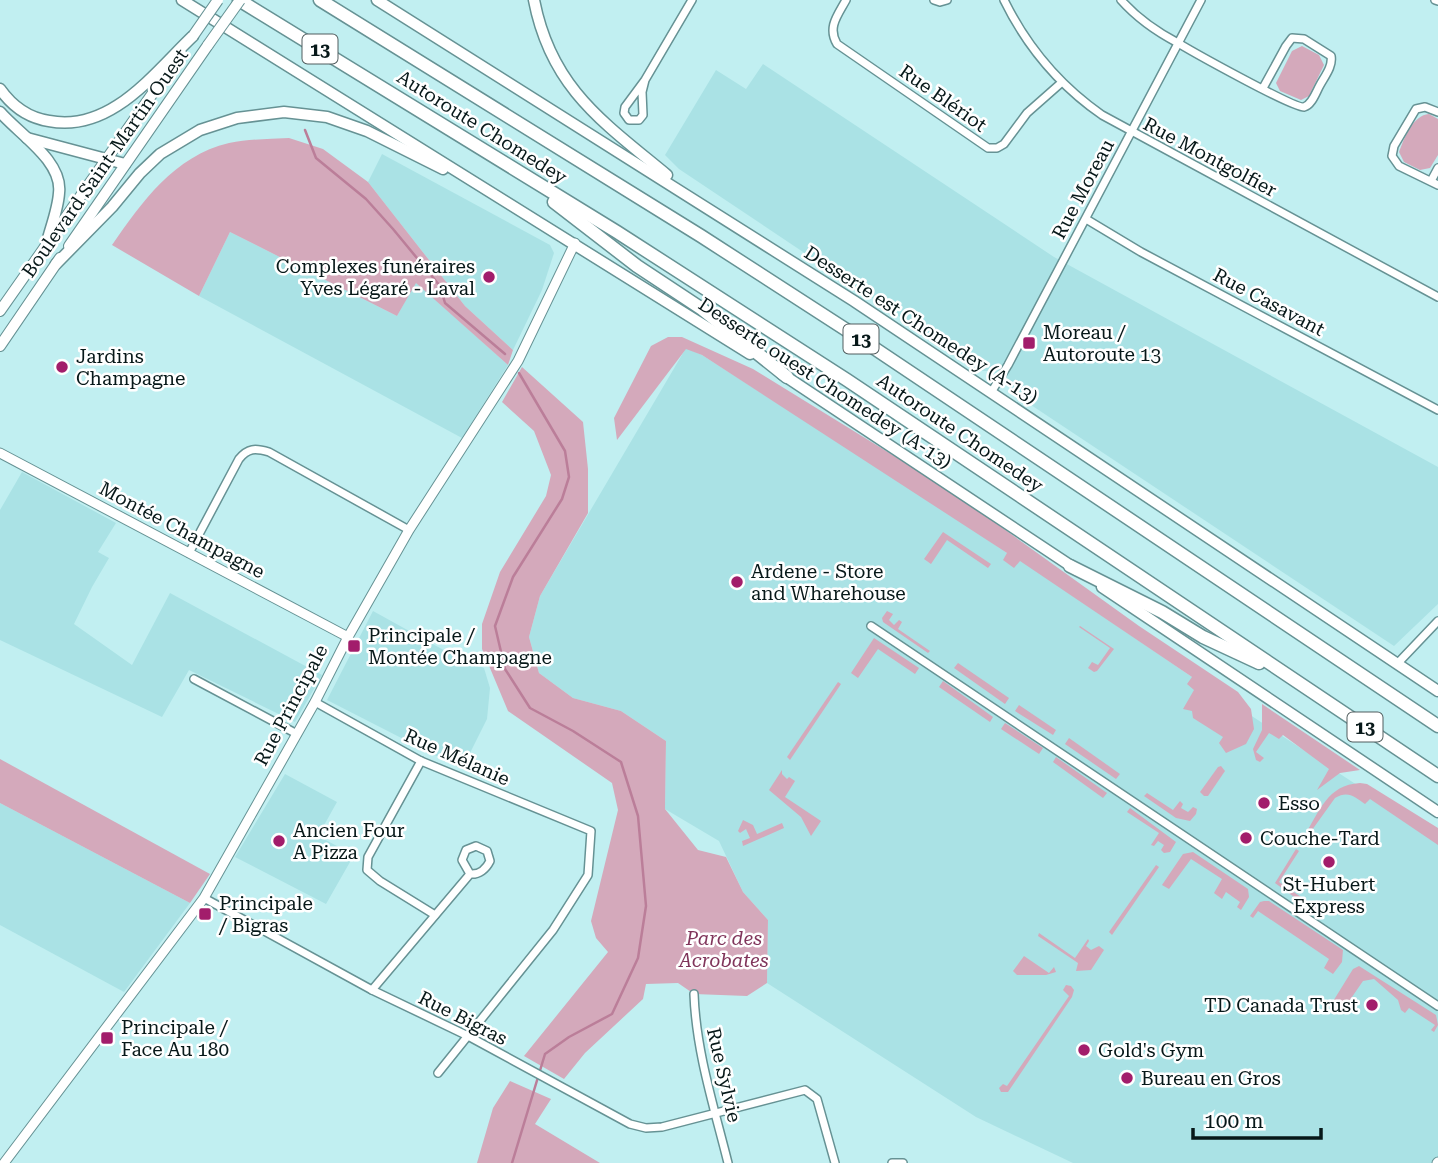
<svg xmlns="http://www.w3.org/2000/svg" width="1438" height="1163" viewBox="0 0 1438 1163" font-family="'Roboto Serif',serif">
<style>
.built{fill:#aae2e5}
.green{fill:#d4a9bb}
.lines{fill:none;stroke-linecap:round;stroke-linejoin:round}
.stream{stroke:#bb7e99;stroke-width:2.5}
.minor-casing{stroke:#669294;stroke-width:10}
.tertiary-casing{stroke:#669294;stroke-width:11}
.secondary-casing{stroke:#669294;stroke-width:12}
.primary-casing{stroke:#669294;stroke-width:13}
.motorway-casing{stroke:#669294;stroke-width:15}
.minor{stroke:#fff;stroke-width:7}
.tertiary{stroke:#fff;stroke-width:9}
.secondary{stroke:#fff;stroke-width:10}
.primary{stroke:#fff;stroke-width:10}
.motorway{stroke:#fff;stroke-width:12}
.secondary-bridge-casing{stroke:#669294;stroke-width:12;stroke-linecap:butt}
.secondary-bridge{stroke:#fff;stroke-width:10}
.poi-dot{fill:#a21d6b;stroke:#fff;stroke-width:2.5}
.labels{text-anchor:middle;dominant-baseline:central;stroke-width:5;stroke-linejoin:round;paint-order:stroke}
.shield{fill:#fff;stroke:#515d5e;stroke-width:2}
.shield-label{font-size:18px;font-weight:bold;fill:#071819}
.street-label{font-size:19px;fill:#071819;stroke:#fff}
.poi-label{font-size:19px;fill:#071819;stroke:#fff;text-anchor:start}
.park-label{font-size:19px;font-style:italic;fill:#80355b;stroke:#fff}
</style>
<rect width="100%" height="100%" fill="#c1eff1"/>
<g class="built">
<polygon points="763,64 1054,257 1438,467 1438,604 1394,646 1016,395 1011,381 992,371 981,371 679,169 665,155 716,70 746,89"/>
<polygon points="382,154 550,245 554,253 542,290 513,350 465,306 368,182"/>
<polygon points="230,232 397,316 416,282 508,365 462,438 199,296"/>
<polygon points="686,348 702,355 942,509 1007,553 1014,567 1020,560 1192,677 1438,838 1438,1163 1073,1163 976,1117 767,983 768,920 743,892 719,841 665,809 666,741 621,711 573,698 539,673 529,637 540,596"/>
<polygon points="22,472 116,523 98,552 109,558 92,587 74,624 132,665 170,593 322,675 295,722 189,670 162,717 0,640 0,510"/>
<polygon points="373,611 449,653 484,668 490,688 487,719 462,769 327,700"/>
<polygon points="285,774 337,802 318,836 354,855 326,904 235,857"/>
<polygon points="0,803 190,903 124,992 0,925"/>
</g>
<g class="green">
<polygon points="1302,46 1319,55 1324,65 1309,96 1301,100 1280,91 1276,83 1292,51"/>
<path d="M1429,114L1438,119V155L1430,168L1420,170L1404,162L1399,152C1404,138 1413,115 1429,114Z"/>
<path d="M289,138L323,149L368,182L465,306L513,350L508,365L416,283L397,316L230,232L199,296L112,245C142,202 174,156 229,143C249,139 269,139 289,138Z"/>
<polygon points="668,337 682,337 753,369 951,491 1139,626 1238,692 1251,709 1254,729 1246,744 1226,753 1219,743 1223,737 1193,718 1192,711 1183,709 1194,690 1187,684 1192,677 1020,561 1014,568 1003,560 1007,553 702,355 686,349 617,440 614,418 651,346"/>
<polygon points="522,367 583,422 588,469 588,513 540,596 529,637 539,673 573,698 621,711 666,741 665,809 698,850 726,857 743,892 768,920 767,983 747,996 694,994 678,983 646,984 643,999 585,1053 564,1079 524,1056 608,952 596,938 591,921 618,810 612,783 508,711 482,649 482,624 500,572 546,496 551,475 534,431 502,402"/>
<polygon points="943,532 991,564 988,568 947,540 931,564 924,559"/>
<polygon points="887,611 893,614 889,620 894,625 899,620 902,622 898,629 930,651 928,653 883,622 882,618"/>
<polygon points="1080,626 1114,649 1097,671 1094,672 1088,668 1092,662 1098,665 1110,648 1079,627"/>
<polygon points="874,638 919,668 915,674 878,649 858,678 851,673"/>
<polygon points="958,663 1009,698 1005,704 954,668"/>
<polygon points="943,681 993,717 990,722 939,687"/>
<polygon points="838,682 841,684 790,760 787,757"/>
<polygon points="1262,704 1360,770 1340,773 1317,790 1329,769 1283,735 1279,739 1269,733 1256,752 1264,758 1260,762 1256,760 1253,749 1262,730"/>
<polygon points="1019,705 1056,730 1053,735 1015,711"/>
<polygon points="1005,723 1043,748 1039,754 1001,729"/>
<polygon points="1069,738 1120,774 1116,779 1065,744"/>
<polygon points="1056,757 1107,793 1103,798 1053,762"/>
<polygon points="0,759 210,874 190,903 0,803"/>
<polygon points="1221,766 1225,771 1208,796 1204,796 1200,792 1218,767"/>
<polygon points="782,770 782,774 787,779 789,777 795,781 785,797 821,821 811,836 801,817 769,790"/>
<path d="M1360,783L1367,784L1438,828V845L1370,799L1365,804C1355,797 1348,790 1335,798L1307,837L1304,836C1320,811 1327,785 1360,783Z"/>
<polygon points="1147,793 1173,810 1180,801 1183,804 1181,808 1188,812 1193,807 1197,809 1196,814 1190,821 1176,818 1144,796"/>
<polygon points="1130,808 1176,842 1170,852 1164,853 1161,850 1164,845 1158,841 1154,846 1151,845 1159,833 1127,812"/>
<polygon points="743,820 753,825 757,834 782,823 784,828 743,846 742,841 750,838 746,829 740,833 738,831"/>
<polygon points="1296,849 1299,851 1279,882 1323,912 1320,916 1275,883"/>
<polygon points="1193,852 1248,889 1249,897 1241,910 1237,907 1240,902 1226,892 1222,899 1214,893 1222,879 1191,859 1169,889 1162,885 1183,854"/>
<polygon points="1156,865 1159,867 1112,935 1109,932"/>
<polygon points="1264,901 1269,901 1343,950 1342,962 1333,974 1324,968 1329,959 1258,911 1253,918 1250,916 1260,902"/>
<polygon points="1039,933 1075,958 1088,939 1089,941 1086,946 1091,950 1099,946 1104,950 1091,970 1076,971 1078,963 1038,936"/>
<polygon points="1024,956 1049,973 1054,967 1056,972 1046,975 1017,975 1013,971"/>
<polygon points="1359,966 1436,1015 1438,1025 1434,1032 1431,1030 1435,1025 1409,1008 1405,1013 1401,1010 1398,1000 1374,979 1363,981 1343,1010 1339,1008 1341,1003 1337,1002 1335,1005 1332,1003 1353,969"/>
<polygon points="1066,985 1071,986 1074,990 1072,997 1008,1092 1001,1092 999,1088 1003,1084 1007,1086 1069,996 1063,990"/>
<polygon points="510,1081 551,1099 535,1124 600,1163 477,1163 493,1108"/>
</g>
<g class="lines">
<g class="stream">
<polyline points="305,130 316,158 366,199 393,229 440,286 445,303 505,354"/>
<polyline points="512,1163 545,1054 569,1037 612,1014 638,958 646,906 638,816 621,762 573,731 530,708 505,669 495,626 513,577 562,499 569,477 565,451 519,373"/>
</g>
<g class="minor-casing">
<g id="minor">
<path d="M846,0C838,15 827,27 837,44L988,148H997L1004,144L1027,113L1061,83"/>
<polyline points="934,0 940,2 947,0"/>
<path d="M1004,0C1027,47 1059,85 1102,115L1438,297"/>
<path d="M1121,0C1137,18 1157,32 1178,43C1193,52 1295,109 1304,107C1312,105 1316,92 1320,85C1325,76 1333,66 1331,56L1304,39L1292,38L1286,46L1263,88"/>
<polyline points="1435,0 1438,1"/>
<polyline points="645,80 642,92 643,115 639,120 629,120 624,113 625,107 645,80 692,0"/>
<polyline points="1438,112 1425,107 1416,109 1394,146 1392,156 1399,166 1438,185"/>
<polyline points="1431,181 1438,168"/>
<polyline points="1086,219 1141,252 1438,410"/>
<polyline points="992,391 1008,365 1201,0"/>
<path d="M189,553L239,459C248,448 255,448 269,452L409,530"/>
<polyline points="871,626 1438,1006"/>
<polyline points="1397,664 1438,621"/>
<polyline points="194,679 297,734"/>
<polyline points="315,702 421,761 591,831 588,875 553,930 438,1073"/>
<polyline points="421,761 368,857 367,870 380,881 435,915"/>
<polyline points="204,898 372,990 468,1036 630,1124 646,1128 662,1127 805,1090 817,1099 835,1163"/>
<path d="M372,990L470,874C479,875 486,869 490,861L487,851L476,846L466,850L462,860L470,874"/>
<path d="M694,994C696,1051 714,1107 728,1163"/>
<polyline points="892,1163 903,1163"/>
</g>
</g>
<g class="tertiary-casing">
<g id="tertiary">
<polyline points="0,453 348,637"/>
<polyline points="4,1163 204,898 315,702 348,637 409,530 518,361 575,243"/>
<polyline points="1437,1163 1438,1162"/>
</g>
</g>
<g class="secondary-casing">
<g id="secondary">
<polyline points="69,246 208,45"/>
<polyline points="0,311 181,53"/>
<polyline points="0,346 60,258"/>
</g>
</g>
<g class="primary-casing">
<g id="primary">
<polyline points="182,0 750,354"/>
<polyline points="377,0 854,301 1438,691"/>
<path d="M534,0C551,88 603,122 667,175"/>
<path d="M0,89C12,106 29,118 49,121C111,133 154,73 193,36"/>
<path d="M0,112C19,134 63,161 59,193C58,210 50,229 46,246"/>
<polyline points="27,138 125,164"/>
<polyline points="56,264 112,207 140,173 160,154 200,130 237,118 284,112 327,117 367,131 443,169"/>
<polyline points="782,374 1077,570"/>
<polyline points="1102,587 1438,812"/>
</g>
</g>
<g class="motorway-casing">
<g id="motorway">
<polyline points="239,0 617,232 847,380 1438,776"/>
<polyline points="320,0 701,236 862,340 1438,726"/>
<polyline points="554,202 637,266 702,309 787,377"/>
<polyline points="1070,566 1162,612 1203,637 1259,663"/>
</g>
</g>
<use href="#minor" class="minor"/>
<use href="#tertiary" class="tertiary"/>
<use href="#secondary" class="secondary"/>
<use href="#primary" class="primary"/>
<use href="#motorway" class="motorway"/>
<g class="secondary-bridge-casing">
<g id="secondary-bridge">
<polyline points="193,36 218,0"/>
<polyline points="208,45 240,0"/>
</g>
</g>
<use href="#secondary-bridge" class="secondary-bridge"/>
</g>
<g class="poi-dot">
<circle cx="489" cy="277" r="7"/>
<rect x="1022" y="336" width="14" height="14" rx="3.5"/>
<circle cx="62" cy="367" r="7"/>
<circle cx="737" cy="582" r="7"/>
<rect x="347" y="639" width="14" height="14" rx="3.5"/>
<circle cx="1264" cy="803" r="7"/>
<circle cx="1246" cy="838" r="7"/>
<circle cx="279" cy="841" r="7"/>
<circle cx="1329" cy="862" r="7"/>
<rect x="198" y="907" width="14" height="14" rx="3.5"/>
<circle cx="1372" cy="1005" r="7"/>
<rect x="100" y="1031" width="14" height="14" rx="3.5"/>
<circle cx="1084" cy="1050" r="7"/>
<circle cx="1127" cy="1078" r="7"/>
</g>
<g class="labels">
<g class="shield">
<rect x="302.5" y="34.5" width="35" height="29" rx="5"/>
<rect x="843.5" y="324.5" width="35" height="29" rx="5"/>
<rect x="1347.5" y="712.5" width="35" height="29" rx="5"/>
</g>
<g class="shield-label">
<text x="320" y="49">13</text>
<text x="861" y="339">13</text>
<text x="1365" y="727">13</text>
</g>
<g class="street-label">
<text transform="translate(943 98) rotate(35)">Rue Blériot</text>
<text transform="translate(482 127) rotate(32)">Autoroute Chomedey</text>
<text transform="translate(1210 157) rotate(28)">Rue Montgolfier</text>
<text transform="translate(105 163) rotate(-55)">Boulevard Saint-Martin Ouest</text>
<text transform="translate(1083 189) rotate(-62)">Rue Moreau</text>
<text transform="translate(1269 302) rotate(28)">Rue Casavant</text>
<text transform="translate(921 325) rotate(33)">Desserte est Chomedey (A-13)</text>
<text transform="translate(825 383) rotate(33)">Desserte ouest Chomedey (A-13)</text>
<text transform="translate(960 433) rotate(34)">Autoroute Chomedey</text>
<text transform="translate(182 530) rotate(28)">Montée Champagne</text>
<text transform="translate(291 705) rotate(-62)">Rue Principale</text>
<text transform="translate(457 757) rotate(24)">Rue Mélanie</text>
<text transform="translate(463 1018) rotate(27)">Rue Bigras</text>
<text transform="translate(724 1075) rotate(77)">Rue Sylvie</text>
</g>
<g class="poi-label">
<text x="475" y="266" text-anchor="end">Complexes funéraires<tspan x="475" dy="22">Yves Légaré - Laval</tspan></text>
<text x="1043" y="332">Moreau /<tspan x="1043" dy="22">Autoroute 13</tspan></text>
<text x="76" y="356">Jardins<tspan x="76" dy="22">Champagne</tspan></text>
<text x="751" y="571">Ardene - Store<tspan x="751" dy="22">and Wharehouse</tspan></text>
<text x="368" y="635">Principale /<tspan x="368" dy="22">Montée Champagne</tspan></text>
<text x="1278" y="803">Esso</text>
<text x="293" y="830">Ancien Four<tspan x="293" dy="22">A Pizza</tspan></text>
<text x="1260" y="838">Couche-Tard</text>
<text x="1329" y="884" text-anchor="middle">St-Hubert<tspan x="1329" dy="22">Express</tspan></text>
<text x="219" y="903">Principale<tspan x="219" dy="22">/ Bigras</tspan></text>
<text x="1358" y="1005" text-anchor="end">TD Canada Trust</text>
<text x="121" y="1027">Principale /<tspan x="121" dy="22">Face Au 180</tspan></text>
<text x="1098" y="1050">Gold's Gym</text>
<text x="1141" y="1078">Bureau en Gros</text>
</g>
<g class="park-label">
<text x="724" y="938">Parc des<tspan x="724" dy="22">Acrobates</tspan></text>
</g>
</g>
<path d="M1193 1128v10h128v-10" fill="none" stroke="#071819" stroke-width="3.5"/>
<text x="1204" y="1128" font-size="21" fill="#071819" stroke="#ffffff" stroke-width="5" paint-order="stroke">100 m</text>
</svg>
